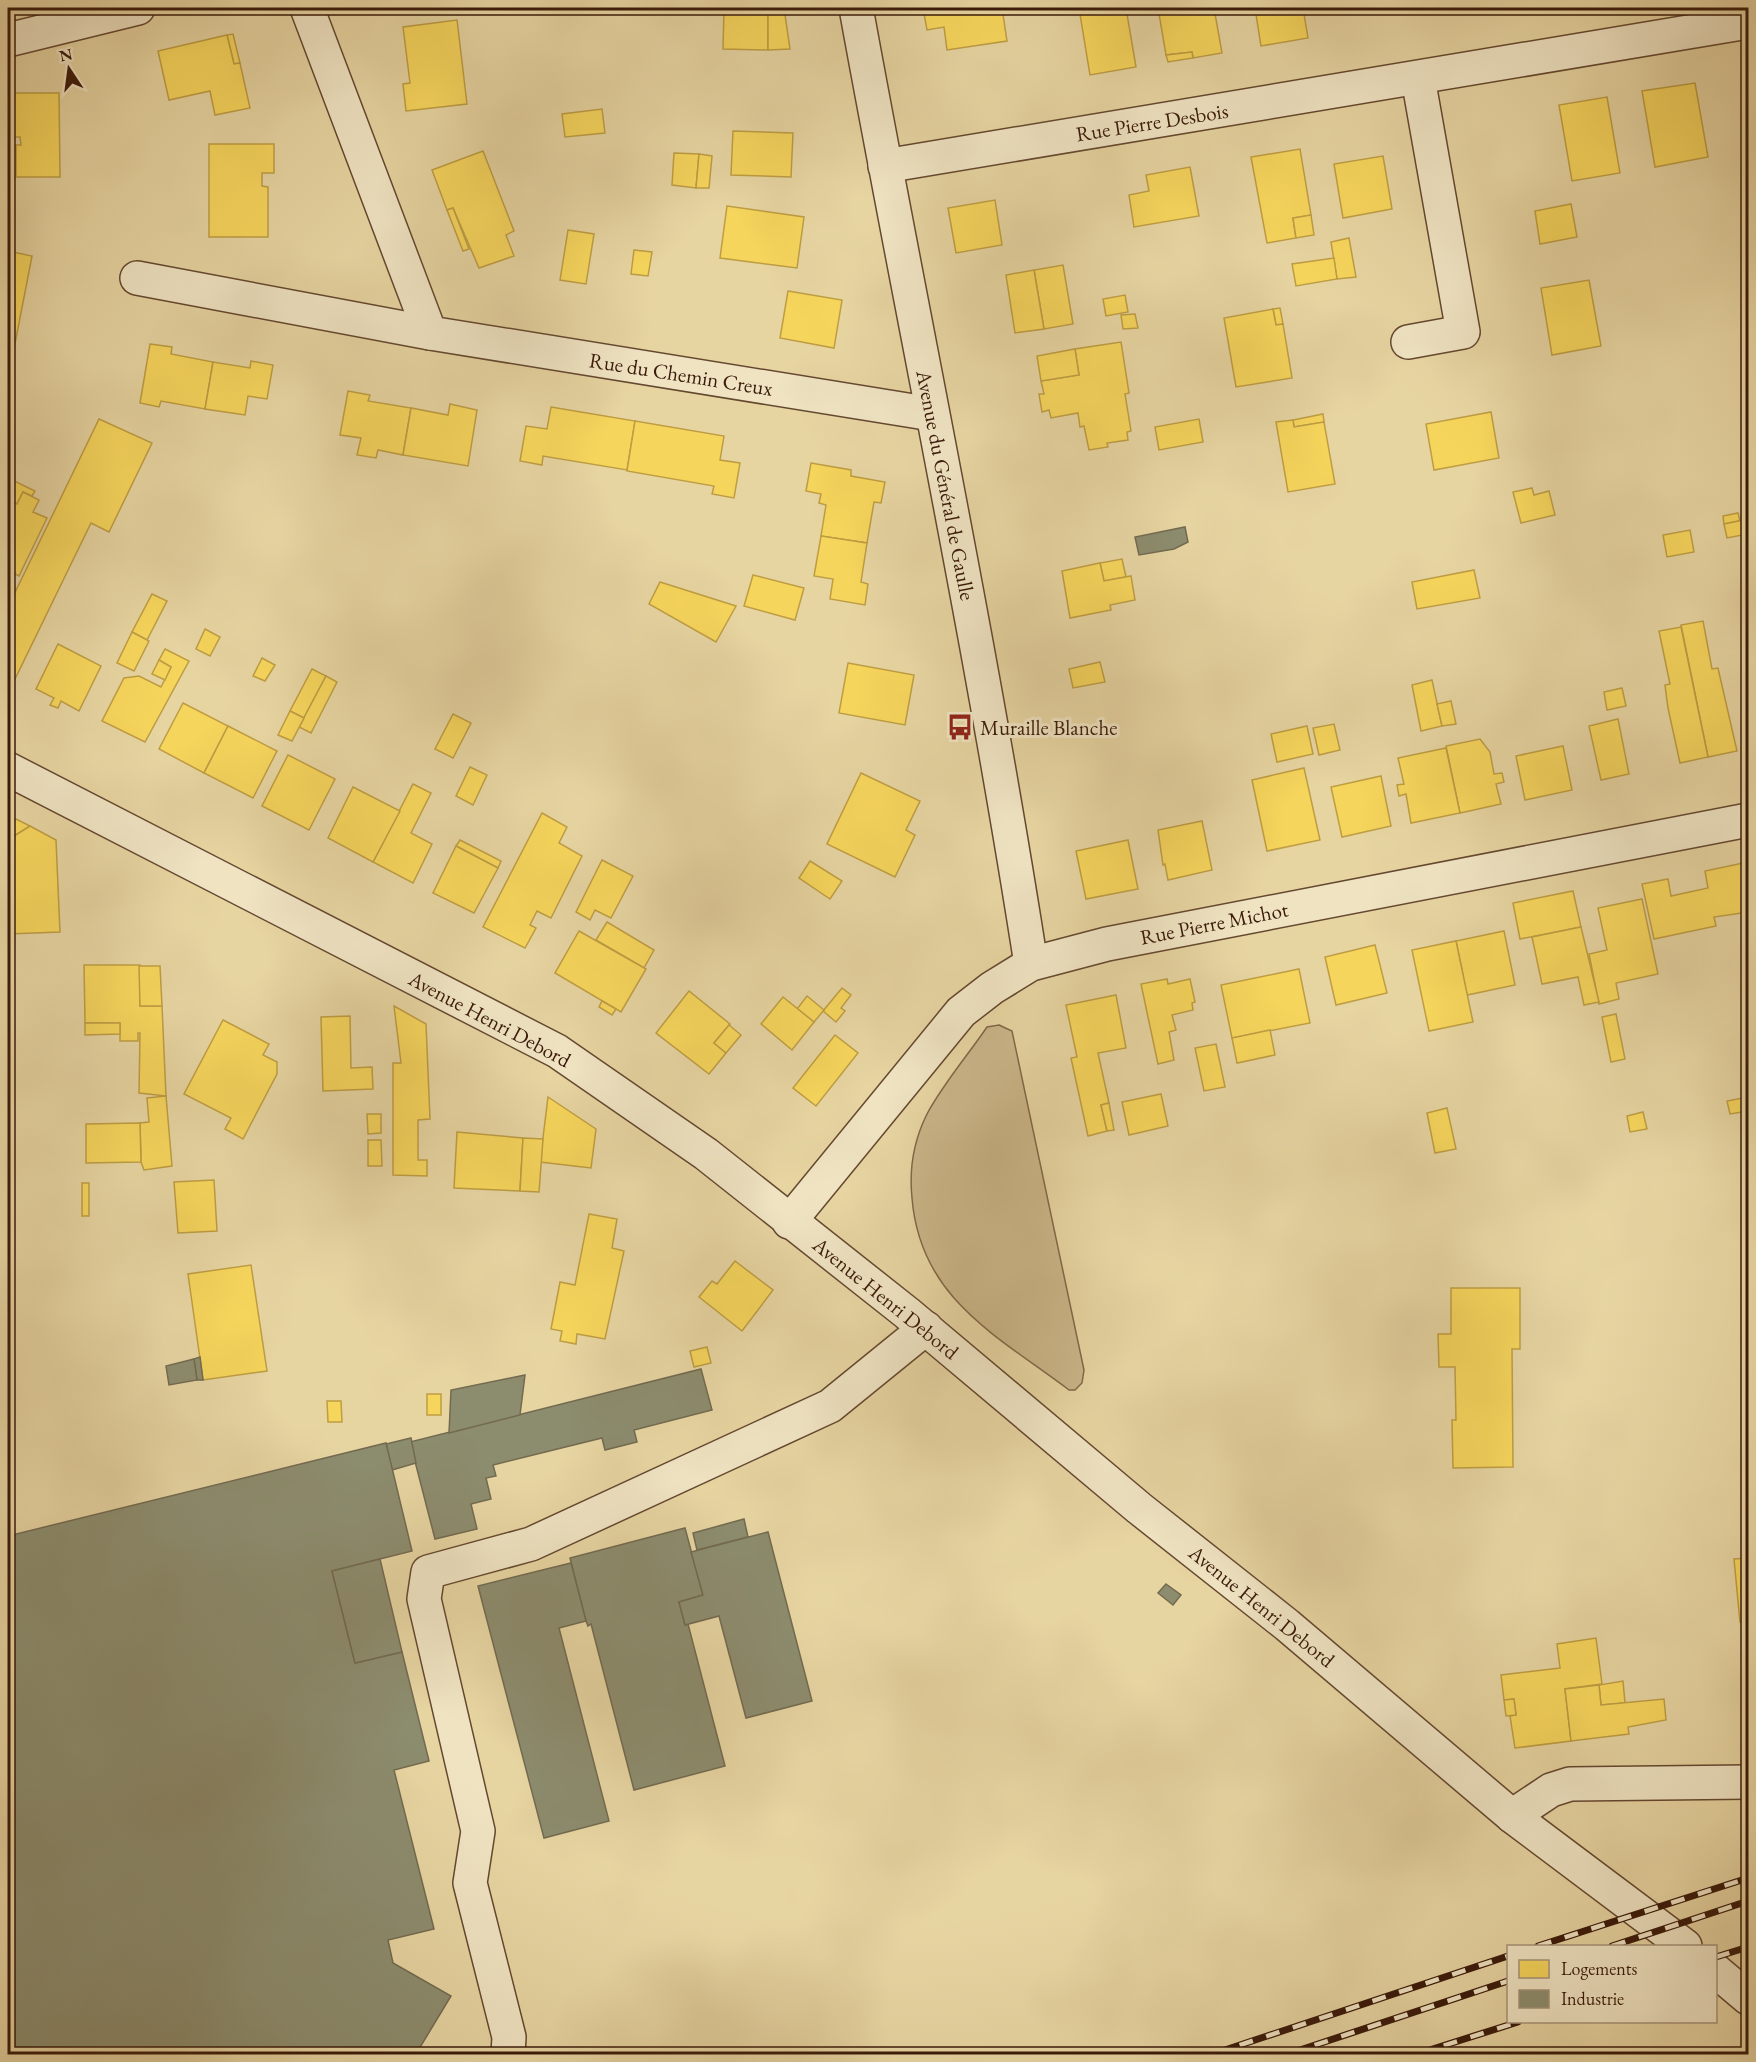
<svg xmlns="http://www.w3.org/2000/svg" width="1756" height="2062" viewBox="0 0 1756 2062" font-family="'EB Garamond',serif">
<style>
.green{fill:#c9b487;stroke:#826748;stroke-width:1.5}
.homes{fill:#f6d55c;stroke:#be9d43;stroke-width:1.5}
.industry{fill:#8c8c6e;stroke:#736a50;stroke-width:1.5}
.lines{fill:none;stroke-linecap:round;stroke-linejoin:round}
.minor-casing{stroke:#654830;stroke-width:36}
.minor{stroke:#efe3c2;stroke-width:33}
.rail-casing{stroke:#3a1a0a;stroke-width:7}
.rail{stroke:#efe3c2;stroke-width:4.5;stroke-dasharray:14;stroke-linecap:butt}
.labels{text-anchor:middle;dominant-baseline:central;stroke-width:6;stroke-linejoin:round;paint-order:stroke}
.street-label{font-size:21px;fill:#3a1a0a;stroke:#efe3c2}
.poi-label{font-size:21px;fill:#3a1a0a;stroke:#efe3c2;text-anchor:start}
</style>
<rect width="100%" height="100%" fill="#e6d4a1"/>
<filter id="stains"><feTurbulence type="fractalNoise" baseFrequency=".00333" numOctaves="4"/><feColorMatrix values="0 0 0 0 .2 0 0 0 0 .09 0 0 0 0 .02 0 0 0 .5 -.17"/></filter>
<radialGradient id="worn" r=".72"><stop offset=".6" stop-color="#630" stop-opacity="0"/><stop offset="1" stop-color="#630" stop-opacity=".3"/></radialGradient>
<path class="green" d="M999,1025L1012,1031L1084,1370L1082,1383L1075,1390H1069C996,1335 920,1298 912,1198C909,1169 914,1140 927,1114C943,1084 968,1055 987,1027Z"/>
<g class="homes">
<polygon points="724,8 768,8 768,50 723,49"/>
<polygon points="768,8 784,8 790,49 768,50"/>
<polygon points="923,8 1002,8 1007,41 947,50 944,27 927,30"/>
<polygon points="1079,8 1126,8 1136,67 1090,75"/>
<polygon points="1158,8 1214,8 1222,53 1193,58 1192,52 1166,55"/>
<polygon points="1255,8 1303,8 1308,38 1261,46"/>
<polygon points="457,20 467,104 406,111 403,84 410,83 403,27"/>
<polygon points="233,34 240,63 234,64 227,35"/>
<polygon points="227,35 234,64 240,63 250,108 215,115 210,91 169,100 158,51"/>
<polygon points="1192,52 1193,58 1168,62 1166,55"/>
<polygon points="1695,83 1708,157 1655,167 1642,91"/>
<polygon points="8,93 59,93 60,177 16,177 16,145 21,145 20,137 8,137"/>
<polygon points="1607,97 1620,173 1572,181 1559,105"/>
<polygon points="602,109 605,133 565,137 562,114"/>
<polygon points="733,131 793,133 791,177 731,175"/>
<polygon points="209,144 274,144 274,173 262,173 262,186 268,187 268,237 209,237"/>
<polygon points="1300,149 1311,215 1293,218 1296,238 1267,243 1251,157"/>
<polygon points="483,151 514,231 506,235 514,256 479,268 453,208 447,210 432,170"/>
<polygon points="674,153 699,154 696,188 672,185"/>
<polygon points="699,154 712,156 709,188 696,188"/>
<polygon points="1383,156 1392,209 1343,218 1334,164"/>
<polygon points="1190,167 1199,216 1134,227 1129,195 1149,191 1146,175"/>
<polygon points="995,200 1002,245 956,253 948,208"/>
<polygon points="1571,204 1577,237 1540,244 1535,211"/>
<polygon points="727,206 804,217 797,268 720,258"/>
<polygon points="453,208 469,249 463,251 447,210"/>
<polygon points="1311,215 1314,235 1296,238 1293,218"/>
<polygon points="568,230 594,234 586,284 560,280"/>
<polygon points="1349,238 1356,277 1337,279 1331,242"/>
<polygon points="634,250 652,252 648,276 631,274"/>
<polygon points="8,251 32,256 14,349 8,348"/>
<polygon points="1334,258 1337,279 1296,286 1292,264"/>
<polygon points="1063,265 1073,324 1044,329 1034,270"/>
<polygon points="1034,270 1044,329 1015,333 1006,275"/>
<polygon points="1589,280 1601,346 1552,355 1541,288"/>
<polygon points="788,291 842,300 834,348 780,338"/>
<polygon points="1125,295 1128,312 1106,316 1103,299"/>
<polygon points="1280,308 1283,324 1276,325 1273,309"/>
<polygon points="1273,309 1276,325 1283,324 1292,378 1236,387 1224,318"/>
<polygon points="1135,314 1138,328 1123,329 1121,315"/>
<polygon points="1121,342 1129,393 1125,394 1131,431 1127,432 1128,440 1107,443 1108,447 1089,450 1084,426 1080,427 1078,413 1051,418 1049,410 1042,412 1039,394 1044,394 1041,381 1079,375 1075,349"/>
<polygon points="150,344 172,347 171,354 213,362 205,409 161,401 159,407 140,403"/>
<polygon points="1075,349 1079,375 1041,381 1037,356"/>
<polygon points="251,361 273,365 267,399 248,396 245,415 205,409 213,362 250,368"/>
<polygon points="348,391 370,395 368,401 411,408 403,455 378,450 376,458 357,455 361,438 340,435"/>
<polygon points="450,404 477,410 468,466 403,455 411,408 448,415"/>
<polygon points="551,407 635,421 627,470 543,456 542,465 520,461 526,426 547,429"/>
<polygon points="1491,412 1499,458 1434,470 1426,424"/>
<polygon points="1323,414 1324,422 1294,427 1293,420"/>
<polygon points="99,419 152,443 109,532 91,523 15,679 8,676 8,607"/>
<polygon points="1199,419 1203,442 1159,450 1155,427"/>
<polygon points="1293,420 1294,427 1324,422 1335,484 1288,492 1276,422"/>
<polygon points="635,421 724,436 720,460 740,463 734,498 712,494 714,486 627,471"/>
<polygon points="811,463 851,470 851,476 885,482 881,503 874,502 867,543 821,536 826,505 819,503 821,494 806,491"/>
<polygon points="8,478 35,491 32,496 23,492 17,504 8,500"/>
<polygon points="1532,488 1534,495 1549,491 1555,515 1521,523 1513,492"/>
<polygon points="23,492 39,500 33,512 47,518 19,576 8,570 8,500 17,504"/>
<polygon points="1738,513 1740,521 1724,524 1723,516"/>
<polygon points="1748,519 1748,534 1727,538 1724,524"/>
<polygon points="1690,530 1694,552 1667,557 1663,535"/>
<polygon points="821,536 867,543 861,582 868,584 865,605 830,599 833,579 814,576"/>
<polygon points="1122,559 1126,577 1104,581 1100,563"/>
<polygon points="1100,563 1104,581 1131,576 1135,600 1110,605 1111,610 1070,618 1062,571"/>
<polygon points="1474,570 1480,598 1417,609 1412,582"/>
<polygon points="753,575 804,588 795,620 744,606"/>
<polygon points="660,582 736,606 716,642 649,604"/>
<polygon points="152,594 167,601 147,640 132,632"/>
<polygon points="1703,621 1712,669 1718,668 1737,751 1708,757 1681,625"/>
<polygon points="1681,627 1708,757 1680,763 1668,708 1665,685 1670,684 1659,631"/>
<polygon points="205,629 220,637 210,656 196,649"/>
<polygon points="132,632 149,641 134,671 117,663"/>
<polygon points="58,644 101,666 79,711 61,701 58,708 50,705 54,698 36,689"/>
<polygon points="165,649 189,661 145,742 102,721 124,678 139,676 161,687 171,667 159,660"/>
<polygon points="262,658 275,665 265,681 253,676"/>
<polygon points="159,660 171,667 165,680 152,674"/>
<polygon points="1100,662 1105,682 1073,688 1069,669"/>
<polygon points="848,663 914,675 905,725 839,713"/>
<polygon points="312,669 326,676 304,718 290,711"/>
<polygon points="326,676 337,682 311,733 299,727"/>
<polygon points="1432,680 1442,726 1421,731 1412,685"/>
<polygon points="1622,688 1626,706 1607,710 1604,692"/>
<polygon points="1451,701 1456,724 1442,726 1437,704"/>
<polygon points="183,703 228,726 204,773 159,749"/>
<polygon points="290,711 304,718 292,741 278,735"/>
<polygon points="453,714 471,723 453,758 435,749"/>
<polygon points="1618,719 1629,774 1601,780 1589,726"/>
<polygon points="1334,724 1340,750 1319,755 1313,728"/>
<polygon points="228,726 277,751 253,798 204,773"/>
<polygon points="1307,726 1313,754 1277,762 1271,734"/>
<polygon points="1480,739 1490,752 1494,774 1502,773 1504,782 1496,784 1501,804 1460,813 1446,746"/>
<polygon points="1563,746 1572,790 1525,800 1516,756"/>
<polygon points="1446,748 1460,813 1411,823 1406,794 1399,796 1397,785 1404,784 1398,758"/>
<polygon points="288,755 335,779 309,830 262,806"/>
<polygon points="470,767 487,775 473,805 456,796"/>
<polygon points="1304,768 1320,840 1267,851 1252,780"/>
<polygon points="861,773 920,801 906,830 915,835 895,877 827,844"/>
<polygon points="1381,776 1391,826 1342,837 1331,787"/>
<polygon points="413,784 431,793 411,833 432,844 413,883 373,862"/>
<polygon points="353,787 400,811 373,862 328,838"/>
<polygon points="542,813 567,827 559,843 582,856 551,918 537,911 530,925 536,928 525,948 483,927"/>
<polygon points="16,819 30,826 11,838 10,822"/>
<polygon points="1202,821 1212,870 1168,880 1165,864 1163,865 1158,830"/>
<polygon points="30,826 56,840 60,932 8,934 11,838"/>
<polygon points="460,840 501,861 498,868 456,846"/>
<polygon points="1128,840 1138,889 1086,899 1076,851"/>
<polygon points="456,846 498,868 474,913 433,893"/>
<polygon points="602,860 633,876 611,918 595,910 590,920 576,912"/>
<polygon points="810,861 842,881 830,899 799,878"/>
<polygon points="1748,862 1748,912 1714,917 1716,926 1654,939 1642,884 1668,879 1671,896 1708,888 1705,871"/>
<polygon points="1573,891 1581,927 1520,939 1513,903"/>
<polygon points="1642,899 1658,974 1616,983 1619,999 1599,1004 1589,954 1607,950 1598,908"/>
<polygon points="607,922 654,950 644,968 596,940"/>
<polygon points="1581,927 1599,1002 1584,1005 1578,977 1542,984 1532,937"/>
<polygon points="579,931 646,969 621,1012 555,973"/>
<polygon points="1504,931 1515,985 1467,995 1456,941"/>
<polygon points="1456,941 1473,1022 1429,1031 1412,950"/>
<polygon points="1375,945 1387,993 1336,1005 1325,957"/>
<polygon points="84,965 140,965 140,1006 162,1006 166,1096 139,1093 140,1033 138,1033 138,1041 120,1041 120,1023 85,1023"/>
<polygon points="139,966 160,966 162,1006 140,1006"/>
<polygon points="1299,969 1310,1023 1232,1038 1221,985"/>
<polygon points="1167,979 1168,984 1190,979 1195,1002 1192,1003 1193,1010 1172,1015 1176,1030 1169,1032 1174,1060 1158,1064 1141,984"/>
<polygon points="842,988 851,995 841,1008 845,1011 836,1022 823,1011"/>
<polygon points="689,991 730,1024 714,1043 726,1053 709,1074 656,1033"/>
<polygon points="1116,995 1126,1048 1098,1053 1109,1103 1101,1105 1107,1131 1088,1136 1071,1058 1077,1057 1066,1005"/>
<polygon points="807,996 824,1010 814,1022 797,1009"/>
<polygon points="783,997 814,1022 792,1050 761,1024"/>
<polygon points="602,1001 616,1009 612,1015 599,1007"/>
<polygon points="394,1006 426,1024 430,1119 418,1120 418,1160 427,1160 427,1176 393,1175 393,1063 401,1063"/>
<polygon points="1616,1014 1625,1059 1611,1062 1602,1017"/>
<polygon points="350,1016 351,1068 372,1067 373,1089 323,1091 321,1017"/>
<polygon points="223,1020 269,1044 263,1055 277,1062 277,1074 243,1139 225,1129 231,1118 184,1094"/>
<polygon points="85,1023 120,1023 120,1034 85,1035"/>
<polygon points="729,1025 741,1035 726,1053 714,1043"/>
<polygon points="1270,1030 1275,1055 1237,1063 1232,1038"/>
<polygon points="835,1035 858,1053 816,1106 793,1088"/>
<polygon points="1216,1044 1225,1087 1204,1091 1195,1048"/>
<polygon points="1161,1094 1168,1126 1129,1135 1122,1102"/>
<polygon points="166,1096 172,1166 144,1170 141,1162 140,1123 149,1122 147,1098"/>
<polygon points="548,1097 596,1129 591,1168 540,1162"/>
<polygon points="1748,1097 1748,1111 1730,1114 1727,1101"/>
<polygon points="1109,1103 1114,1130 1107,1131 1101,1105"/>
<polygon points="1447,1108 1456,1149 1435,1153 1427,1113"/>
<polygon points="1643,1112 1647,1129 1630,1132 1627,1116"/>
<polygon points="367,1114 381,1114 381,1133 368,1134"/>
<polygon points="140,1123 141,1162 86,1163 86,1124"/>
<polygon points="457,1132 523,1138 520,1191 454,1188"/>
<polygon points="523,1138 543,1139 539,1192 520,1191"/>
<polygon points="368,1140 381,1140 382,1166 368,1166"/>
<polygon points="214,1180 217,1231 178,1233 174,1182"/>
<rect x="82" y="1183" width="7" height="33"/>
<polygon points="589,1214 617,1219 612,1248 624,1251 605,1339 577,1334 576,1344 560,1341 562,1331 551,1329 560,1282 575,1285"/>
<polygon points="735,1261 773,1290 742,1331 699,1297 712,1281 717,1284"/>
<polygon points="251,1265 267,1371 203,1380 188,1274"/>
<polygon points="1451,1288 1520,1288 1520,1349 1512,1349 1513,1467 1453,1468 1452,1420 1456,1420 1455,1367 1439,1367 1438,1334 1451,1334"/>
<polygon points="707,1347 711,1363 694,1367 690,1351"/>
<rect x="427" y="1394" width="14" height="21"/>
<polygon points="327,1401 341,1401 342,1422 328,1422"/>
<polygon points="1748,1558 1748,1622 1740,1622 1734,1559"/>
<polygon points="1596,1638 1602,1684 1565,1689 1571,1741 1515,1748 1510,1716 1516,1715 1514,1699 1504,1700 1501,1675 1560,1668 1557,1644"/>
<polygon points="1623,1681 1625,1703 1601,1705 1599,1685"/>
<polygon points="1599,1685 1601,1705 1664,1699 1666,1720 1628,1727 1629,1734 1571,1741 1565,1689"/>
<polygon points="1514,1699 1516,1715 1506,1716 1504,1700"/>
</g>
<g class="industry">
<polygon points="1185,527 1188,542 1174,549 1139,555 1135,537"/>
<polygon points="200,1357 203,1380 197,1380 194,1359"/>
<polygon points="194,1359 197,1380 169,1385 166,1366"/>
<polygon points="701,1369 712,1410 634,1430 637,1442 605,1450 602,1438 493,1465 496,1476 486,1478 491,1499 471,1504 477,1529 435,1539 410,1442"/>
<polygon points="525,1375 520,1415 449,1433 451,1390"/>
<polygon points="411,1438 416,1463 392,1470 386,1444"/>
<polygon points="386,1443 412,1551 332,1571 355,1663 402,1652 429,1761 394,1770 434,1929 388,1940 393,1963 451,1996 416,2054 8,2054 8,1536"/>
<polygon points="744,1519 748,1537 697,1550 693,1533"/>
<polygon points="685,1528 703,1595 679,1602 685,1625 688,1624 725,1766 634,1790 591,1624 588,1626 586,1621 570,1558"/>
<polygon points="768,1532 812,1701 746,1718 719,1616 685,1625 679,1602 703,1595 691,1552"/>
<polygon points="380,1559 402,1652 355,1663 332,1571"/>
<polygon points="571,1563 586,1621 559,1628 609,1821 544,1838 478,1586"/>
<polygon points="1166,1584 1181,1595 1173,1605 1158,1593"/>
</g>
<g class="lines">
<g class="minor-casing">
<g id="minor">
<polyline points="307,8 430,333 932,414"/>
<path d="M856,8C914,326 981,643 1031,964"/>
<polyline points="8,40 138,8"/>
<polyline points="885,166 1748,22"/>
<polyline points="137,278 430,333"/>
<polyline points="1408,342 1463,332 1418,78"/>
<polyline points="8,769 557,1051 706,1154 907,1313 1139,1508 1287,1625 1512,1816 1685,1946"/>
<polyline points="789,1222 961,1012 992,988 1031,964 1107,944 1748,820"/>
<polyline points="1512,1816 1551,1790 1570,1784 1748,1782"/>
<polyline points="1716,1971 1748,1998"/>
<polyline points="508,2054 509,2037 470,1883 478,1831 424,1599 428,1572 531,1544 830,1406 926,1328"/>
</g>
</g>
<use href="#minor" class="minor"/>
<g class="rail-casing">
<g id="rail">
<polyline points="1538,1946 1748,1878"/>
<polyline points="1612,1946 1748,1901"/>
<polyline points="1716,1957 1748,1947"/>
<polyline points="1213,2054 1508,1956"/>
<polyline points="1288,2054 1508,1981"/>
<polyline points="1417,2054 1518,2022"/>
</g>
</g>
<use href="#rail" class="rail"/>
</g>
<defs>
<g id="bus-bare" transform="scale(2.07)"><path d="M-5-6H5V4H4V6H2V4H-2V6H-4V4H-5ZM-3.5-4V0h7V-4ZM-3.5 1.2v1.5H-2V1.2ZM2 1.2v1.5H3.5V1.2Z" fill="#8f2418" stroke="#efe3c2" stroke-width="2.5" paint-order="stroke"/></g>
</defs>
<g fill-rule="evenodd">
<use href="#bus-bare" x="960" y="727"/>
</g>
<g class="labels">
<g class="street-label">
<text transform="translate(1152 122) rotate(-9)">Rue Pierre Desbois</text>
<text transform="translate(681 374) rotate(9)">Rue du Chemin Creux</text>
<text transform="translate(946 485) rotate(79)">Avenue du Général de Gaulle</text>
<text transform="translate(1214 923) rotate(-11)">Rue Pierre Michot</text>
<text transform="translate(490 1019) rotate(28)">Avenue Henri Debord</text>
<text transform="translate(886 1298) rotate(39)">Avenue Henri Debord</text>
<text transform="translate(1262 1606) rotate(39)">Avenue Henri Debord</text>
</g>
<g class="poi-label">
<text x="980" y="727">Muraille Blanche</text>
</g>
</g>
<rect width="1756" height="2062" fill="none" stroke="#e6d4a1" stroke-width="30"/>
<rect x="9" y="9" width="1738" height="2044" fill="none" stroke="#3a1a0a" stroke-width="3"/>
<rect x="15" y="15" width="1726" height="2032" fill="none" stroke="#3a1a0a" stroke-width="1.5"/>
<rect x="1507" y="1945" width="210" height="78" fill="#efe3c2" stroke="#a79378" stroke-width="1.5"/>
<rect x="1519" y="1960" width="30" height="18" fill="#f6d55c" stroke="#a79378" stroke-width="1.5"/>
<text x="1561" y="1975" font-size="18" fill="#3a1a0a">Logements</text>
<rect x="1519" y="1990" width="30" height="18" fill="#8c8c6e" stroke="#a79378" stroke-width="1.5"/>
<text x="1561" y="2005" font-size="18" fill="#3a1a0a">Industrie</text>
<g transform="translate(69 69) rotate(347)" stroke="#efe3c2" stroke-width="4.5" paint-order="stroke">
<path d="M0-4.5L10 22L0 15L-10 22Z" fill="#3a1a0a"/>
<text y="-9" font-size="16" font-weight="bold" text-anchor="middle" fill="#3a1a0a">N</text>
</g>
<rect width="100%" height="100%" filter="url(#stains)"/>
<rect width="100%" height="100%" fill="url(#worn)"/>
</svg>
